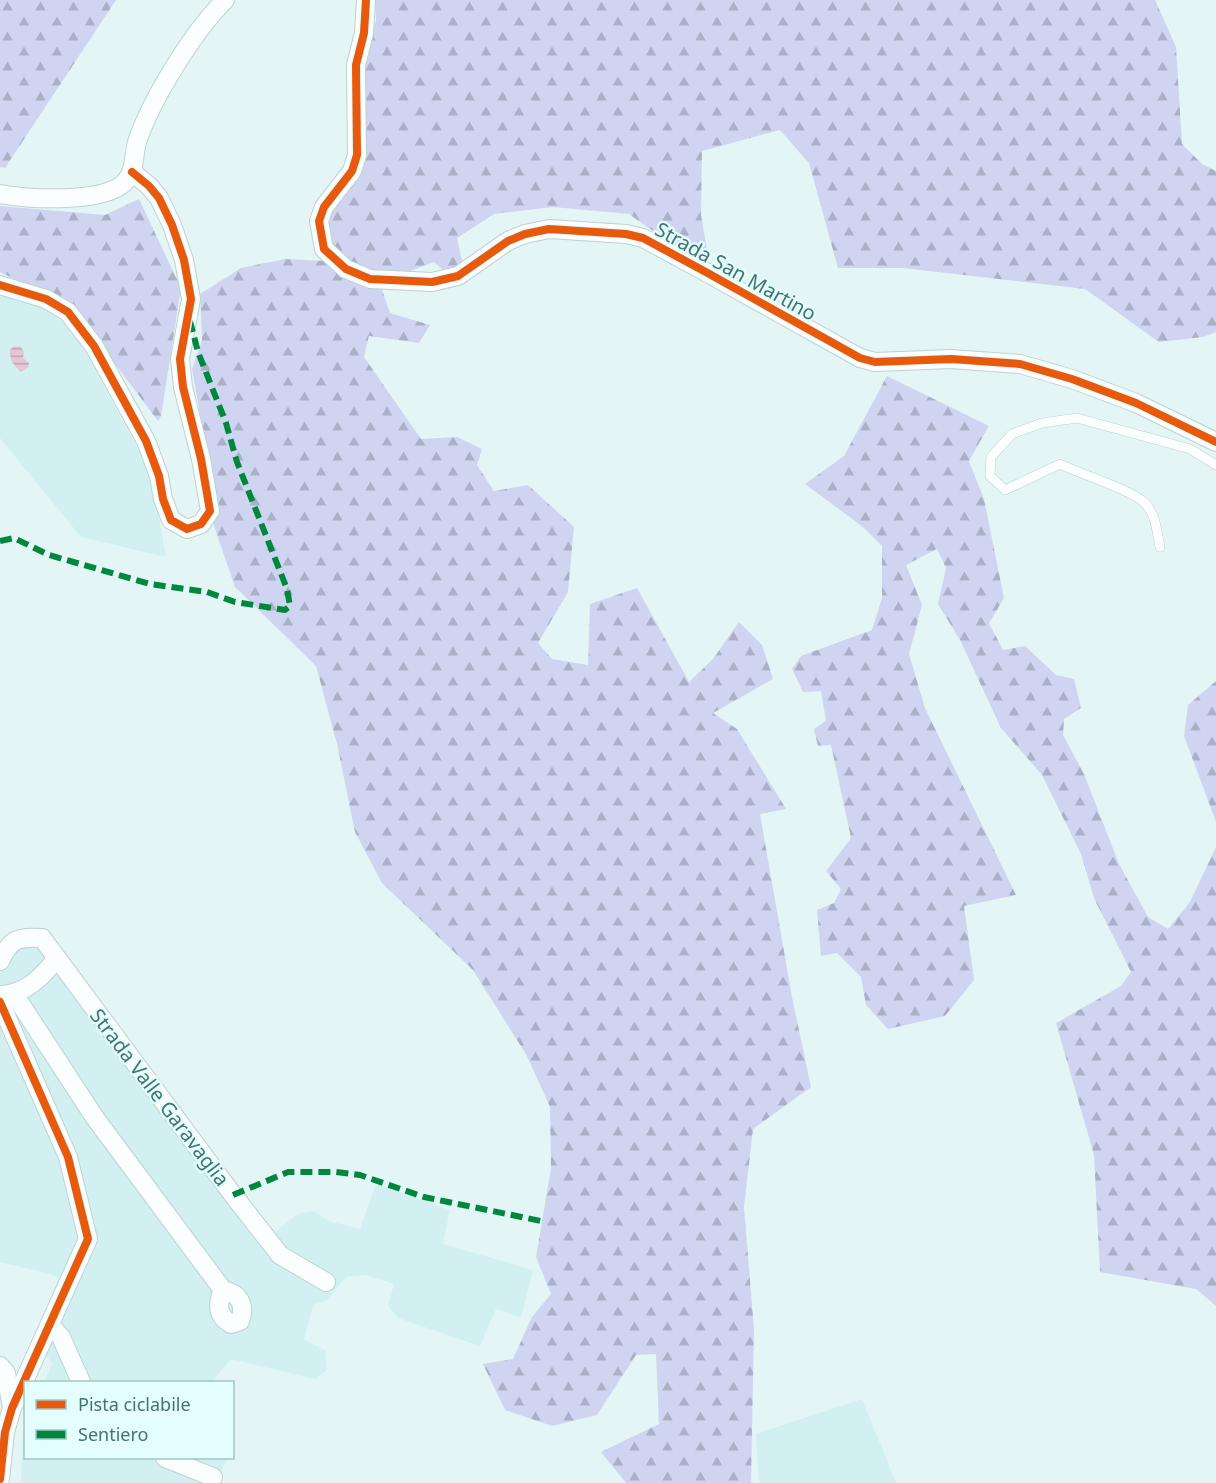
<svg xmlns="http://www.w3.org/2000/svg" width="1216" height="1483" viewBox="0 0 1216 1483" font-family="'Noto Sans',sans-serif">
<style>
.residential{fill:#d2f0f1}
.forest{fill:url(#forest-firs)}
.water{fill:url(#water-rules)}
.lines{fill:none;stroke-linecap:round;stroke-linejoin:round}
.service-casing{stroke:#bcd2d1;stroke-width:10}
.minor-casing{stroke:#bcd2d1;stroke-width:20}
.service{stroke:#fbfefe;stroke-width:9}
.minor{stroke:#fbfefe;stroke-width:18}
.quiet{stroke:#00873e;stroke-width:6;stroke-dasharray:12 6;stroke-linecap:butt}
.cycleway-casing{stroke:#e4fdff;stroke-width:11}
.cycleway{stroke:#e8590c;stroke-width:8}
.labels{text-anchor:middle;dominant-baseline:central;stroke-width:4.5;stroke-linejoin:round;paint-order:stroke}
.street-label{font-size:20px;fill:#44746c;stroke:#e4fdff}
</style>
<defs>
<pattern id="forest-firs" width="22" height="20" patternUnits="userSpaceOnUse" patternTransform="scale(1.5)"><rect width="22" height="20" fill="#cfd5f0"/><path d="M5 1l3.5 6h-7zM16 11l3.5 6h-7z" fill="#aab1c6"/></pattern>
<pattern id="water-rules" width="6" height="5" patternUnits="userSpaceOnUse" patternTransform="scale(1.5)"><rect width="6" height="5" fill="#e7c5d4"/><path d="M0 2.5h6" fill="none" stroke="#bda5b0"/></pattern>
</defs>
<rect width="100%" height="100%" fill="#e4f5f6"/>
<g class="residential">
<polygon points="0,295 44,305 75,333 148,468 156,501 166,557 81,537 0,438"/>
<polygon points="25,946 39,949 272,1235 297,1214 314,1211 329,1221 360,1229 376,1184 450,1210 443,1244 533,1270 521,1318 496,1309 480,1346 398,1318 388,1306 394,1284 365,1275 346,1277 327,1300 313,1305 304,1340 325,1350 327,1370 315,1379 231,1359 212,1382 44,1382 52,1364 44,1351 76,1286 50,1274 0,1262 0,975 8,956"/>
<polygon points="862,1399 896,1483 759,1483 756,1434"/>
<polygon points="25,1427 26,1458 227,1458 215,1483 21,1483 23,1432"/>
</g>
<g class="forest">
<polygon points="0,0 116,0 5,168 0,167"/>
<polygon points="375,0 1155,0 1176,47 1182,144 1202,164 1216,171 1216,332 1203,337 1159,342 1085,289 903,268 838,268 809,163 780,130 702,151 701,215 707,250 680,250 629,214 553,207 494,214 457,238 463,266 447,273 434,262 397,276 367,272 332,252 326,219 334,202 362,169 366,134 364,66 376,20"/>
<polygon points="139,199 181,288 161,416 158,421 73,308 0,272 0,206 105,215"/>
<polygon points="285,259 325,261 381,287 390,313 430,325 419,343 369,336 364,357 421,439 457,437 482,449 477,465 494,491 528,485 574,527 568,592 538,643 552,659 588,665 590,604 637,588 689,682 713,659 739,622 762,645 773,679 713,713 737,729 786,809 760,814 792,997 811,1087 753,1129 744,1207 754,1330 751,1483 626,1483 601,1452 659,1424 656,1354 636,1355 597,1415 552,1426 505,1410 483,1364 513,1359 532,1317 551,1294 536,1257 551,1168 550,1107 527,1056 473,970 382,883 355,832 337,744 316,666 235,587 214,526 202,425 192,369 202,340 200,294 241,268"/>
<polygon points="887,376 989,426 969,461 984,499 1004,598 989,623 1003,650 1025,646 1056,675 1074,679 1081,708 1064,719 1063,735 1084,774 1119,864 1148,917 1168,929 1190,902 1216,847 1216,1306 1196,1289 1100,1272 1094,1155 1056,1023 1121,986 1131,972 1094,898 1081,854 1042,775 1001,728 960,640 938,604 946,568 937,549 906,565 922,605 909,654 925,708 1016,895 964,906 974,980 945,1016 888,1029 866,1005 861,977 837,953 821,956 817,910 834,903 841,889 826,871 851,838 831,745 818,746 814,729 826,721 821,691 803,692 792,669 801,656 872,630 882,598 882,546 863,527 805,484 844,456"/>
<polygon points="1216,681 1216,822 1184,736 1188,705"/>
</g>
<path class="water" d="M14,346L21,347L24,352L23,358L29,363L28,367L25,370L20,371C13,365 10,360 10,350Z"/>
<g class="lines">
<g class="service-casing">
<path id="service" d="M1160,547C1157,533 1156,514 1145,503C1132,490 1080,474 1060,464L1005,490L990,476L991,457L1012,434L1042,423L1077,418L1190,449L1216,465"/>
</g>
<g class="minor-casing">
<g id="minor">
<polyline points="366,0 364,33 356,65 357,155 352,171 324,207 319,221 324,249 346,269 370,279 432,282 458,276 508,241 525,234 549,229 626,234 643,238 704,271 860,358 875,362 951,359 1020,364 1072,379 1136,403 1216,442"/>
<path d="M0,194C29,199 103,204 125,182C136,171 133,153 138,139C153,97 193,32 225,0"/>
<polyline points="0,285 46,299 68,312 94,346 146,441 159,476 163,499 171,520 187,529 201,524 210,511 201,459 183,387 180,359 191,299 184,260 172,225 159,198 149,186 132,172"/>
<path d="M0,961C11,938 18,937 42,938L233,1195L280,1255L326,1282"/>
<path d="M14,994L95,1118L223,1290C239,1293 246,1305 240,1321L231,1324C217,1316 217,1304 223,1290"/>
<path d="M2,995C27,993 42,977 57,958"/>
<polyline points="0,1002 68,1157 88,1239 12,1408 5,1432 0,1479"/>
<polyline points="50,1325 61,1337 81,1382"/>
<polyline points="0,1366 6,1373 12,1408"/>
<polyline points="165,1458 213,1477"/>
</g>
</g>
<use href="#service" class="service"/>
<use href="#minor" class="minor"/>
<g class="quiet">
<polyline points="0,541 14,538 49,555 150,584 207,592 235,602 285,610 290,606 287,589 237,462 226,423 198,352 190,321"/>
<polyline points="233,1195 288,1172 336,1172 360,1175 424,1197 541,1221"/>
</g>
<g class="cycleway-casing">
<g id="cycleway">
<polyline points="366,0 364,33 356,65 357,155 352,171 324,207 319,221 324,249 346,269 370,279 432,282 458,276 508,241 525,234 549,229 626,234 643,238 704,271 860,358 875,362 951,359 1020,364 1072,379 1136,403 1216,442"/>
<polyline points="0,285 46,299 68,312 94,346 146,441 159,476 163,499 171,520 187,529 201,524 210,511 201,459 183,387 180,359 191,299 184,260 172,225 159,198 149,186 132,172"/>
<polyline points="0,1002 68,1157 88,1239 12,1408 5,1432 0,1479"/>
</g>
</g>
<use href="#cycleway" class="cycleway"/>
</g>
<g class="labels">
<g class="street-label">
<text transform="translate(736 271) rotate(29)">Strada San Martino</text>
<text transform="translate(160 1097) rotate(53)">Strada Valle Garavaglia</text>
</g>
</g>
<rect x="24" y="1381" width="210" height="78" fill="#e4fdff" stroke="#a4c6c4" stroke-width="1.5"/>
<rect x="36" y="1400" width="30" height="9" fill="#e8590c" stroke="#a4c6c4" stroke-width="1.5"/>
<text x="78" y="1411" font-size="18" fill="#44746c">Pista ciclabile</text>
<rect x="36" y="1430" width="30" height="9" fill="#00873e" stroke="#a4c6c4" stroke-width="1.5"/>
<text x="78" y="1441" font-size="18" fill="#44746c">Sentiero</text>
</svg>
